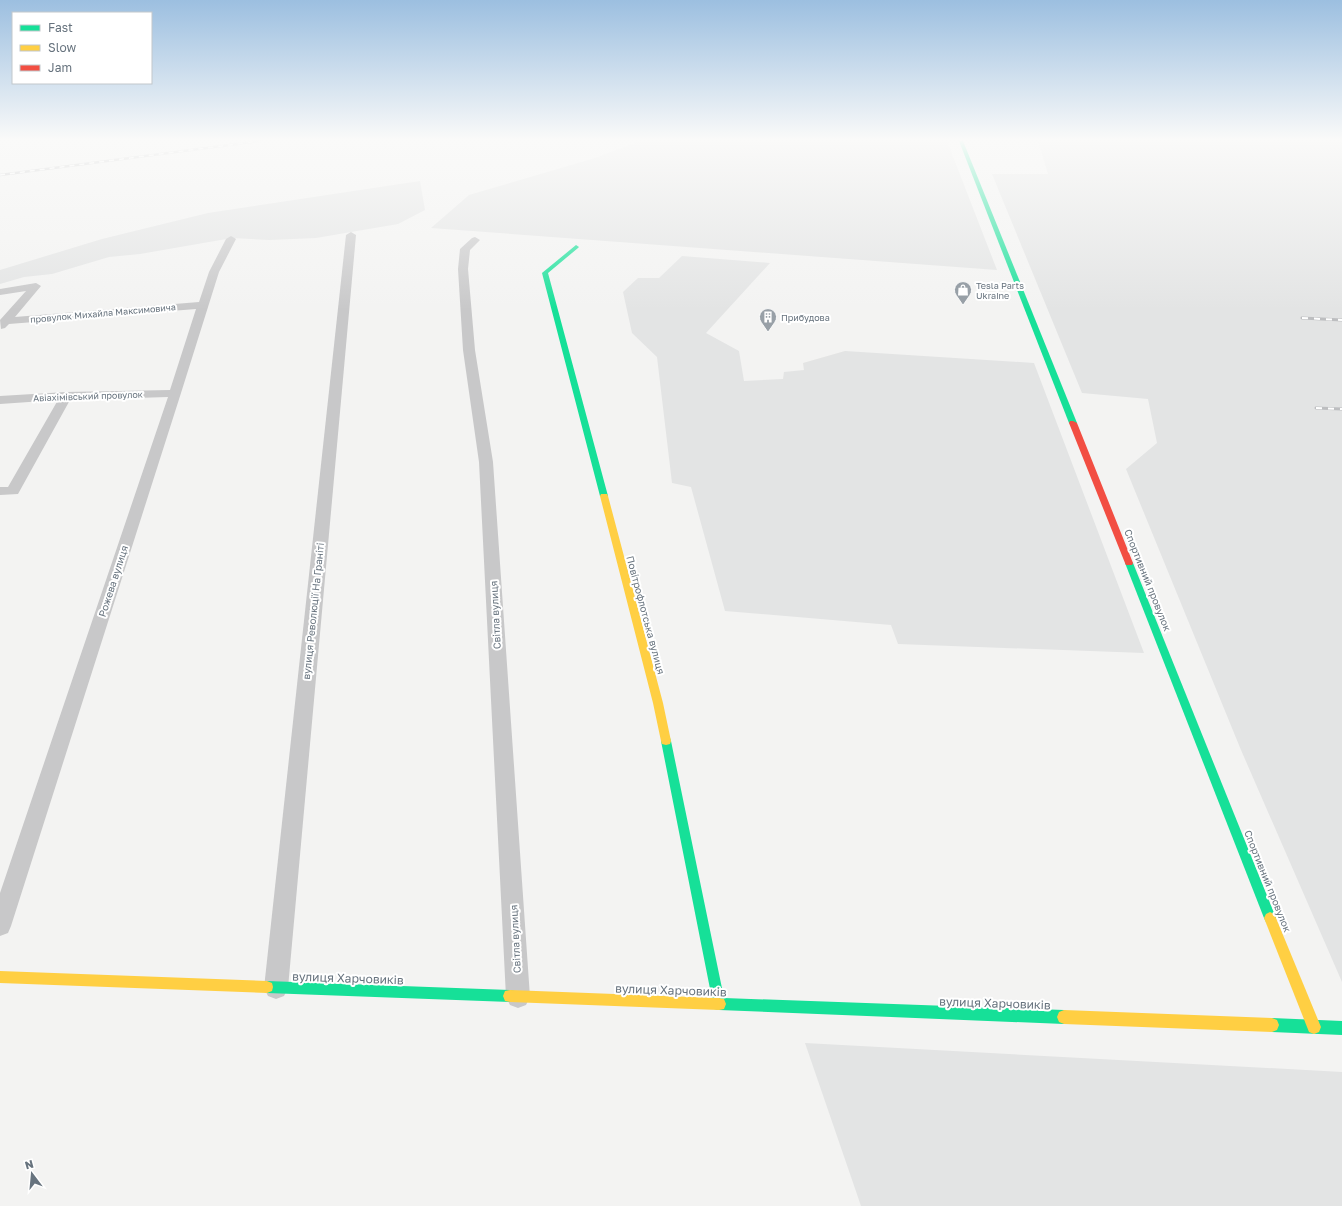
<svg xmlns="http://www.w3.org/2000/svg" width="1342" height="1206" viewBox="0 0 1342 1206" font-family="'Golos Text',sans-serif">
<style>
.built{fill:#e3e4e4}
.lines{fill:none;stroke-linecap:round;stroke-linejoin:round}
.street{fill:#c8c8c9;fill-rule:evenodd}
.fast{fill:#16e098;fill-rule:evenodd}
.slow{fill:#ffcf43;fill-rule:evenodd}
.jam{fill:#f24e42;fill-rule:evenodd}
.rail-far1-casing{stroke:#bdbec0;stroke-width:2.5}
.rail-casing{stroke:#bdbec0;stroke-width:3}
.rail-far1{stroke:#fff;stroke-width:1.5;stroke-dasharray:5;stroke-linecap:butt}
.rail{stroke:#fff;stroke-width:2;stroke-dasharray:6;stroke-linecap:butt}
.labels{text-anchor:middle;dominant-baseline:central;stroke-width:4;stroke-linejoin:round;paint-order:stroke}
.far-poi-label{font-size:9px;fill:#67737e;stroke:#fff;text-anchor:start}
.far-street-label{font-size:9px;fill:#67737e;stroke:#fff}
.street-label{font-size:10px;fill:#67737e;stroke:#fff}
.near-street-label{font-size:12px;fill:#67737e;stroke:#fff}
</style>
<rect width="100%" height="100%" fill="#f3f3f2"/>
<g class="built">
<polygon points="640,141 947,141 997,270 431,228 469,195 595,158"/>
<polygon points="1038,141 1342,141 1342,982 1241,750 1126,469 1157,443 1148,399 1082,393 992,174 1048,174"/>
<polygon points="420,181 425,210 398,224 316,238 269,240 232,238 140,254 109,257 52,274 24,277 0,284 0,270 102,239 208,213"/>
<polygon points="682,256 770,263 706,333 739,351 744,381 783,379 784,372 804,370 803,363 845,351 1034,363 1144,653 898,644 891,625 725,611 691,487 672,483 657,357 632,333 623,292 638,278 659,278"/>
<polygon points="805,1043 1342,1072 1342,1206 861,1206"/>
</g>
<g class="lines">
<g class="street">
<polygon points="351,232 356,235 288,988 284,996 276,999 268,996 264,988 346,235"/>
<polygon points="231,236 236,239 219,272 181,393 11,926 8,933 0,936 0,893 168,397 70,400 18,494 0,495 0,487 8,487 58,400 0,404 0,396 66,392 170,390 196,309 9,324 5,328 1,329 0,320 26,291 0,295 0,289 36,283 41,286 15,317 199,302 209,272 226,239"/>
<polygon points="475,237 480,240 470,250 468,269 475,350 493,462 530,997 526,1005 518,1008 510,1005 506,997 479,462 463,350 458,269 460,249 472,238"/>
</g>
<g class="fast">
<polygon points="959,141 963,141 1077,423 1076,425 1073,425 1069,423"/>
<polygon points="576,245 579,247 578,248 548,273 608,496 604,498 600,496 542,273"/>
<polygon points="1129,560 1133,563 1276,918 1274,922 1270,924 1266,922 1264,918 1125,563"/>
<polygon points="666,737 670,738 671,741 724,998 1064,1010 1069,1012 1071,1017 1069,1022 1064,1024 719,1010 714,1009 661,741 662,738"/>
<polygon points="267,981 510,990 515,991 517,996 515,1001 510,1002 267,993 262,991 261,987 262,983"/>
<polygon points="1272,1018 1342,1021 1342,1035 1272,1032 1267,1030 1265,1025 1267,1020"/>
</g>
<g class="slow">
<polygon points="601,494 607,494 608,496 663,703 671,741 670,744 666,745 662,744 661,741 653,703 600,496"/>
<polygon points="1270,912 1274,914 1276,918 1321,1027 1319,1032 1314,1034 1309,1032 1264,918 1266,914"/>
<polygon points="0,971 267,981 272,983 273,987 272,991 267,993 0,983"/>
<polygon points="510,990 719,998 724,999 726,1004 724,1009 719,1010 510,1002 505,1001 503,996 505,991"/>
<polygon points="1064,1010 1272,1018 1277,1020 1279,1025 1277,1030 1272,1032 1064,1024 1059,1022 1057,1017 1059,1012"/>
</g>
<polygon class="jam" points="1070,421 1073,421 1077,423 1133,563 1132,565 1126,565 1125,563 1069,423"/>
<g class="rail-far1-casing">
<polyline id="rail-far1" points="0,175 260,141"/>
</g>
<g class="rail-casing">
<g id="rail">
<polyline points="1302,318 1342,320"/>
<polyline points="1316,408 1342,409"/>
</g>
</g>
<use href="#rail-far1" class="rail-far1"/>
<use href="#rail" class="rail"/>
</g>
<linearGradient id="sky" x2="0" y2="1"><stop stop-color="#9cbfe0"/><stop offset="0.45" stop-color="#fafaf9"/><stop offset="1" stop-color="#fafaf9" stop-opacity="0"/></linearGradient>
<rect width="1342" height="310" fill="url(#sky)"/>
<defs>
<g id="shop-pin" transform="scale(0.9)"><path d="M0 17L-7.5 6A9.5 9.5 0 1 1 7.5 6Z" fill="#98a0a7" stroke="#fff"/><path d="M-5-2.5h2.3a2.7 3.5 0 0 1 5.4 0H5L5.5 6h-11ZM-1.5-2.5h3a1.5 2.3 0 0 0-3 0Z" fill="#fff"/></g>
<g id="building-pin" transform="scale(0.9)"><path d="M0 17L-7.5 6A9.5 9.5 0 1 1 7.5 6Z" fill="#98a0a7" stroke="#fff"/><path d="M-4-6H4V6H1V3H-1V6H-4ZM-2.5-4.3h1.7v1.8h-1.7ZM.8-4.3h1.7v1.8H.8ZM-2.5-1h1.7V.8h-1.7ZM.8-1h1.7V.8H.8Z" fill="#fff"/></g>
</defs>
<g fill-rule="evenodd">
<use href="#shop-pin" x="963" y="290"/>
<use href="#building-pin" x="768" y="317"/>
</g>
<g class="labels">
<g class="far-poi-label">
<text x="976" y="285">Tesla Parts<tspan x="976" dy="10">Ukraine</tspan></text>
<text x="781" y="317">Прибудова</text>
</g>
<g class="far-street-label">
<text transform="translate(103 313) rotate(-5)">провулок Михайла Максимовича</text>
<text transform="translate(88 396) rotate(-2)">Авіахімівський провулок</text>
</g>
<g class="street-label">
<text transform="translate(1148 580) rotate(68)">Спортивний провулок</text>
<text transform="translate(113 581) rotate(-72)">Рожева вулиця</text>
<text transform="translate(313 611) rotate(-84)">вулиця Революції На Граніті</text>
<text transform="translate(495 615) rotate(-93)">Світла вулиця</text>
<text transform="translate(646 615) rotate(75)">Повітрофлотська вулиця</text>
<text transform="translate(1268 881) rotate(68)">Спортивний провулок</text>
<text transform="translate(515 939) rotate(-93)">Світла вулиця</text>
</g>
<g class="near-street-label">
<text transform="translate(348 978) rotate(2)">вулиця Харчовиків</text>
<text transform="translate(671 990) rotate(2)">вулиця Харчовиків</text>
<text transform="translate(995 1003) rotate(2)">вулиця Харчовиків</text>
</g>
</g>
<rect x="12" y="12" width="140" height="72" fill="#ffffff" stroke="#c2c7cb"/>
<rect x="20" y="25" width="20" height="6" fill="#16e098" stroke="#c2c7cb"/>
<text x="48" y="32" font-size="12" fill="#67737e">Fast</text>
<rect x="20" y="45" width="20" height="6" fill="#ffcf43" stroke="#c2c7cb"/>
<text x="48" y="52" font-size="12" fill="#67737e">Slow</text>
<rect x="20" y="65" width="20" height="6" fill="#f24e42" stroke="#c2c7cb"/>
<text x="48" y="72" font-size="12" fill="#67737e">Jam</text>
<g transform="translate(32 1174) rotate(344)" stroke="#ffffff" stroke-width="3" paint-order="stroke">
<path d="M0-3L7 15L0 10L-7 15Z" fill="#67737e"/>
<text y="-6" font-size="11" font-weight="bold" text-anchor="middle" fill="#67737e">N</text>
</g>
</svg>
